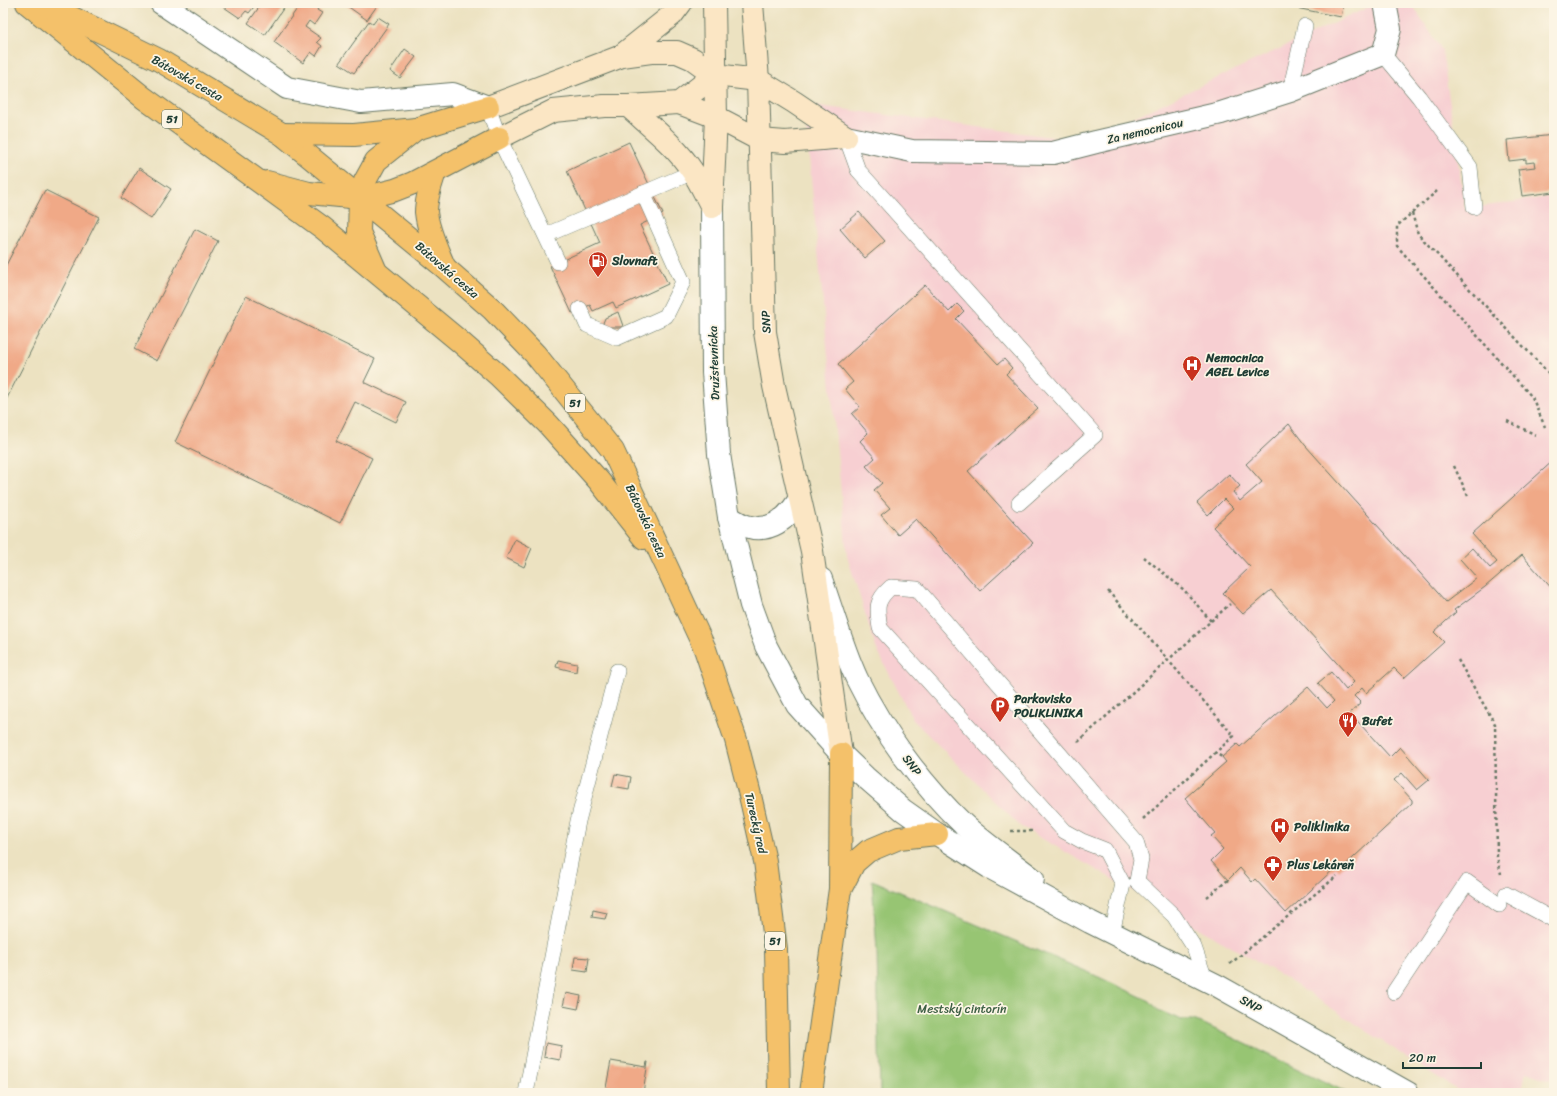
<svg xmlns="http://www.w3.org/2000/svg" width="1557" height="1096" viewBox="0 0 1557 1096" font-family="Sriracha,sans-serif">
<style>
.built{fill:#f7cfd2}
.green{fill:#97c573;stroke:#5b8154}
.building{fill:#f0a987}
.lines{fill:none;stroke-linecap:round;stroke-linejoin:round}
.lane-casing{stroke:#677765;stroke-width:16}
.street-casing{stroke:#677765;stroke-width:24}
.secondary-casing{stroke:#677765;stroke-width:24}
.primary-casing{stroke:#677765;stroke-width:24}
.path{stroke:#677765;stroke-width:2.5;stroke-dasharray:3 3;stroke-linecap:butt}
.lane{stroke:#fff;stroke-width:15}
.street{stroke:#fff;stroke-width:22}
.secondary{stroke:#fbe6c4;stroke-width:22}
.primary{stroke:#f4c16b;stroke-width:22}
.labels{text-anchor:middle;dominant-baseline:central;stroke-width:3.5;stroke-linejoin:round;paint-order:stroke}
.shield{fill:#fcf5e5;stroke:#617469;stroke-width:1}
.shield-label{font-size:11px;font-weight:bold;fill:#1f3d34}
.street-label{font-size:12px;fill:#1f3d34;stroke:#fcf5e5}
.poi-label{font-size:12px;font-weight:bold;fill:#1f3d34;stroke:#fcf5e5;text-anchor:start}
.park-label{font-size:12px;fill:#3d5f44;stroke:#fcf5e5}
</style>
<rect width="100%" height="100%" fill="#fcf5e5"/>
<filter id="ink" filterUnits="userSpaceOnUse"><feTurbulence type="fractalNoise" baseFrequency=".025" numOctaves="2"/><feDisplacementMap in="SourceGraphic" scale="8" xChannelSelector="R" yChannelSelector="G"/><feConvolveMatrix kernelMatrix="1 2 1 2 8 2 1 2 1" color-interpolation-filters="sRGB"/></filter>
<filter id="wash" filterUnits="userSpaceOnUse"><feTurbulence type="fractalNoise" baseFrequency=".012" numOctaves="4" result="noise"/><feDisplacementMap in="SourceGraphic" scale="16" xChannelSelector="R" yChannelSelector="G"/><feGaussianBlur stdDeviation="0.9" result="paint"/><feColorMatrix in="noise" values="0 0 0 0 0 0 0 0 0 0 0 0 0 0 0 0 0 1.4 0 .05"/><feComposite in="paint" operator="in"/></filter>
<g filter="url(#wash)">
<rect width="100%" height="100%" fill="#ece2c1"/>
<polygon class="built" points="1377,3 1411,3 1442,50 1465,209 1554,196 1554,1081 1526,1072 1521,1093 1462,1093 1282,976 1020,826 913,720 876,648 847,556 804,104 1083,141"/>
<polygon class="green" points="872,880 1090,973 1150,1001 1158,1010 1181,1020 1193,1020 1204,1024 1348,1093 880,1093 877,951"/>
<g id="blocks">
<g class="building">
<polygon points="218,3 257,3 249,13 246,11 240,18"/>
<polygon points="262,3 287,3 265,35 248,23"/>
<polygon points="301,3 321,3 317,10 322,13 314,25 309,21 305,27 321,38 317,42 322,46 316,56 311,52 303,63 274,42"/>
<polygon points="343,3 379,3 367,20"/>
<polygon points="1291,3 1344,3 1341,17 1291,7"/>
<polygon points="378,17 389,24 354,73 339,63 369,21 373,24"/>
<polygon points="405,49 416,57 400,78 390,71"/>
<polygon points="1554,135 1554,192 1522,196 1518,169 1535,167 1534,162 1526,163 1526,159 1509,161 1507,140"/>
<polygon points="629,142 663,214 640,225 668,284 616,308 613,302 593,311 590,305 572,313 550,266 600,243 567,171"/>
<polygon points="139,168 171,189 151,219 121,198"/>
<polygon points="45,190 99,217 3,406 3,271"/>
<polygon points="859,212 885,241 865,258 840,229"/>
<polygon points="195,229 218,241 157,361 134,349"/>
<polygon points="925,285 949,312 957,304 964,311 956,319 998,364 1004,359 1012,368 1006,374 1038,408 968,471 1033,543 980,591 916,519 898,535 881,515 890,508 874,490 882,483 866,466 875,458 860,441 868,433 852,414 860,407 845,389 853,382 838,364"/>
<polygon points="246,296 375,359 364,382 406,402 396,422 355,402 336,441 372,458 340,523 175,442"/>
<polygon points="618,312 623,326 621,327 608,327 605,325 603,323 605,318"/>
<polygon points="1289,424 1305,445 1446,602 1477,578 1460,559 1472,548 1490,568 1497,562 1472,534 1554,460 1554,591 1522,555 1485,587 1454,610 1456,612 1434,632 1444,642 1404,678 1394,668 1366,693 1362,688 1354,696 1361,703 1350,713 1390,757 1400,747 1429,780 1417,790 1402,773 1394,780 1412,800 1412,803 1339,871 1336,867 1286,913 1255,879 1252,882 1240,868 1228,880 1211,861 1223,849 1211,836 1215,833 1185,798 1226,762 1222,757 1237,744 1240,747 1308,687 1327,708 1334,701 1318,683 1331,672 1346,690 1354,682 1271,590 1243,614 1223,593 1250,567 1213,527 1233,508 1224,499 1208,515 1197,503 1229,474 1240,486 1233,492 1240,501 1262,482 1246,464"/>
<polygon points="515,539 532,548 524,567 506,558"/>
<polygon points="558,660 577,664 576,672 556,667"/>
<polygon points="615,774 631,777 629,789 612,786"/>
<polygon points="593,910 607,913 605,919 592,917"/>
<polygon points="575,957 589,958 587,972 573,970"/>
<polygon points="566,993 581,996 578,1009 563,1006"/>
<polygon points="546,1043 562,1046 560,1060 544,1057"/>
<polygon points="611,1061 646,1067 647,1062 648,1062 643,1093 605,1093"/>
</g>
</g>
</g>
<g filter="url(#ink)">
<use href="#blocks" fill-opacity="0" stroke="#677765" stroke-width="1"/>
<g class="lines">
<g class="lane-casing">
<g id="lane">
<polyline points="1383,54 1419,97 1470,167 1474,207"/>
<polyline points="1290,91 1305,26"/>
<polyline points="488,107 499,138 558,262"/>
<polyline points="846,137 858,170 1095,435 1019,503"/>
<polyline points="546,235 693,172"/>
<polyline points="580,309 587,325 617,338 666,316 683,282 643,193"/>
<polyline points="1137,881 1174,916 1194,947 1205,979"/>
<polyline points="1506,894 1554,920"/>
<path d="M1112,933L1123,884L1105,850L1082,841L1064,831L880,628C877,608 875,601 891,587L917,589L1136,842L1141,859L1137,881"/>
<polyline points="1394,992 1467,882 1499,905"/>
<polyline points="526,1093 578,821 617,671"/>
</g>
</g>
<g class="street-casing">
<g id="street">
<polyline points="161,3 287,88 361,102 453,94 488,107"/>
<polyline points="846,137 912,151 1053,153 1096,142 1221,113 1290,91 1383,54 1390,29 1385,3"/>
<polyline points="712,207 713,372 719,454 729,517 751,605 766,646 797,705 841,754 865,777 903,810 937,834 989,867 1090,922 1218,986 1408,1093"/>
<path d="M729,517C734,520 740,524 746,526C770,534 787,519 799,500"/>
<path d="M821,579C833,612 842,647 857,679C883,732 921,784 964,825C985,844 1010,861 1033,879"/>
</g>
</g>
<g class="secondary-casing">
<g id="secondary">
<polyline points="752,3 758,80 765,332 774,386 812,551 841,754"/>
<polyline points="622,55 672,15 681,3"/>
<polyline points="715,75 758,80 794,102 846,137"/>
<polyline points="679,103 716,117 760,140 785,142 846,137"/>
<path d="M628,106C651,127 676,146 693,172C700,183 706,196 712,207"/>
<polyline points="488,107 622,56 651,52 677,52 693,59 715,75"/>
<polyline points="499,138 553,111 604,106 628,106 679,103 715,75"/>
<polyline points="712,207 716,117 714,3"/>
</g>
</g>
<g class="primary-casing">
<g id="primary">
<polyline points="27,3 144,98 323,228 458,340 498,375 548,424 599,481 644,538"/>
<polyline points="42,3 159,60 282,134 444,267 492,309 535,354 613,451 705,649 736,740 749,791 765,861 776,949 779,1093"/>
<polyline points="282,134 354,135 416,129 488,107"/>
<path d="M435,172C431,184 426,198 426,212C428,231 437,249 444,266"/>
<polyline points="267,182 309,193 360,198 379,194 395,190 413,183 499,138"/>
<polyline points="375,269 359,232 360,198 365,181 376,161 416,129"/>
<polyline points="841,888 854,863 868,851 899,838 937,834"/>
<polyline points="811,1093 840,889 841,754"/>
</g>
</g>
<g class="path">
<polyline points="1437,191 1397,226 1397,246 1532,397 1545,427"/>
<polyline points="1412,213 1418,234 1554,379"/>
<polyline points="1507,421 1536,435"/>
<polyline points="1454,466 1468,496"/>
<polyline points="1108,591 1234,736 1215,753"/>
<polyline points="1211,621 1230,604"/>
<polyline points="1458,660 1495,724 1497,857 1501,874"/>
<polyline points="1078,742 1211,621 1184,590 1144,557"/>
<polyline points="1143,819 1215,753 1222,757"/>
<polyline points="1011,831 1035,831"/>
<polyline points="1207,897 1228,880"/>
<polyline points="1230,964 1337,876"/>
</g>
<use href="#lane" class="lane"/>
<use href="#street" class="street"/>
<use href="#secondary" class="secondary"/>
<use href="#primary" class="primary"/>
</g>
</g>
<defs>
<g id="fuel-pin" transform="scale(1)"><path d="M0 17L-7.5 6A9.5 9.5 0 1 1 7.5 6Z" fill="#c8321e" stroke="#fcf5e5"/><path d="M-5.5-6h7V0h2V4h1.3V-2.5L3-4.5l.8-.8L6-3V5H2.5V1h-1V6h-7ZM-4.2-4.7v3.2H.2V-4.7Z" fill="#fff"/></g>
<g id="hospital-pin" transform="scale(1)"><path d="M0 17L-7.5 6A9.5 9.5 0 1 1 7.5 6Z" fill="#c8321e" stroke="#fcf5e5"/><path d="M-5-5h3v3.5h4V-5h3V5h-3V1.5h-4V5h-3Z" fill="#fff"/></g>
<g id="parking-pin" transform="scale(1)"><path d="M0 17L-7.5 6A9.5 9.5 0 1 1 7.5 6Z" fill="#c8321e" stroke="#fcf5e5"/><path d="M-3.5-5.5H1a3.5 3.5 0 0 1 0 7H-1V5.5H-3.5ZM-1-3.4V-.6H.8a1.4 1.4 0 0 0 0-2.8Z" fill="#fff"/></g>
<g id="restaurant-pin" transform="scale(1)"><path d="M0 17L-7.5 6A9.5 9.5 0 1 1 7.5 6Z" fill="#c8321e" stroke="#fcf5e5"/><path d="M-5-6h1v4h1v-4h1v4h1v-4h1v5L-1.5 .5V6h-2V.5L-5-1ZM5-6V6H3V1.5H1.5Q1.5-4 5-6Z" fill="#fff"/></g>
<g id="pharmacy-pin" transform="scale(1)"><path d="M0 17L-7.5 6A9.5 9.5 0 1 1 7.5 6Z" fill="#c8321e" stroke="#fcf5e5"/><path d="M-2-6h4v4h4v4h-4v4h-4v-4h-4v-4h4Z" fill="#fff"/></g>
</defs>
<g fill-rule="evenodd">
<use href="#fuel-pin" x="598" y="261"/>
<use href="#hospital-pin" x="1192" y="365"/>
<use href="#parking-pin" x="1000" y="706"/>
<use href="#restaurant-pin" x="1348" y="721"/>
<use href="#hospital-pin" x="1280" y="827"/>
<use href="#pharmacy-pin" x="1273" y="865"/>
</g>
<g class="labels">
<g class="shield">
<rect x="162" y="110" width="20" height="18" rx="3"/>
<rect x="565" y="394" width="20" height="18" rx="3"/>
<rect x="765" y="932" width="20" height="18" rx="3"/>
</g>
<g class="shield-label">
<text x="172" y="119">51</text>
<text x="575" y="403">51</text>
<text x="775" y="941">51</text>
</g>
<g class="street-label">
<text transform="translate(187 78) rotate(30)">Bátovská cesta</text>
<text transform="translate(1145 131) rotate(-13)">Za nemocnicou</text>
<text transform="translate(447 270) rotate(41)">Bátovská cesta</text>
<text transform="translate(766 322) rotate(-93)">SNP</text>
<text transform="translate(714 363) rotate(-92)">Družstevnícka</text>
<text transform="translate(646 521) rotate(65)">Bátovská cesta</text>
<text transform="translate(912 765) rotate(53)">SNP</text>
<text transform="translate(756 823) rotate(77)">Turecký rad</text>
<text transform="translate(1251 1004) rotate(29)">SNP</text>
</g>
<g class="poi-label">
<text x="612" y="261">Slovnaft</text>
<text x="1206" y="358">Nemocnica<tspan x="1206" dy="14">AGEL Levice</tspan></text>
<text x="1014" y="699">Parkovisko<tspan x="1014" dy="14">POLIKLINIKA</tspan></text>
<text x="1362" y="721">Bufet</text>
<text x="1294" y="827">Poliklinika</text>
<text x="1287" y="865">Plus Lekáreň</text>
</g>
<g class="park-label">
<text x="962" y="1009">Mestský cintorín</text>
</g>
</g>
<rect width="1557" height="1096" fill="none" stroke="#fcf5e5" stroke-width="16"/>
<path d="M1403 1062v6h78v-6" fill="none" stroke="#1f3d34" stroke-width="2"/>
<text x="1409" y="1062" font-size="12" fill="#1f3d34" stroke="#fcf5e5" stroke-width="3" paint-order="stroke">20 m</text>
</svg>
